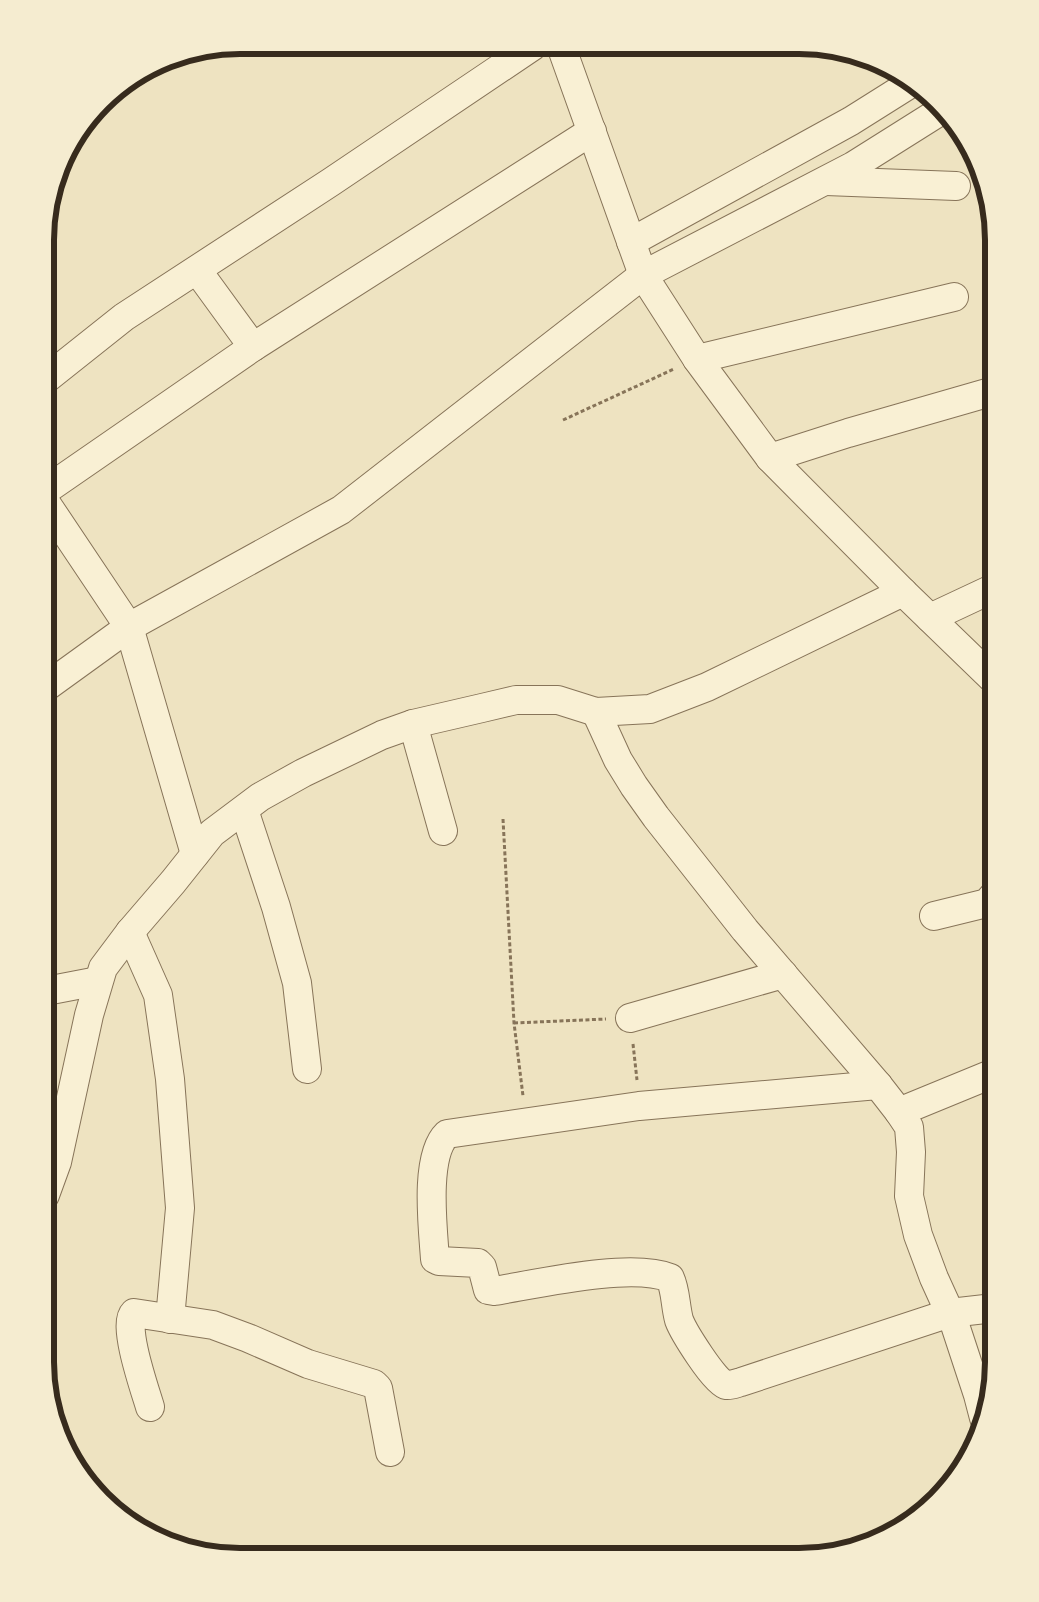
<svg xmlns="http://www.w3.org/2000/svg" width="1039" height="1602" viewBox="0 0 1039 1602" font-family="'IBM Plex Serif',serif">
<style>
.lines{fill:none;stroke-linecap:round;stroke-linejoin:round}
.minor-casing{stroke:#877459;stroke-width:30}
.path{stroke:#877459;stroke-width:3;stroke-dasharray:4 2.5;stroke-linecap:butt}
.minor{stroke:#f9f0d4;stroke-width:28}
.rim{fill:none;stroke:#372b1d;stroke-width:6}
</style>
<rect width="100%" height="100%" fill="#eee3c1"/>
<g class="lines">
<g class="minor-casing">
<g id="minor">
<polyline points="561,46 643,275 697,359 770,458 903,592 994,680"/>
<polyline points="826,181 956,186"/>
<polyline points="631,242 851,121 913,82"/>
<polyline points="197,270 253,347"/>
<polyline points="697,359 954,297"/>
<polyline points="46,379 124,317 331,182 533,46"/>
<polyline points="770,458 848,433 994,391"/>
<polyline points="46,490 253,347 592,131"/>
<polyline points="46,503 129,627 195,854"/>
<polyline points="930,618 994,588"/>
<polyline points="46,687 129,627 341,510 643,275 853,166 942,110"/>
<polyline points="596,712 618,760 634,786 656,817 745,930 878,1085 899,1112 909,1127 911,1152 909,1196 918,1235 934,1278 954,1322 978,1395 984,1418"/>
<polyline points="413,724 443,831"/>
<polyline points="244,810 276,907 297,983 307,1069"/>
<polyline points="934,916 987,903 994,895"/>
<polyline points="130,932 158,995 170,1079 180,1208 170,1319"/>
<polyline points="46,991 98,981"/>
<polyline points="630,1018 783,974"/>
<path d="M878,1085L639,1106L447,1134C424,1156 433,1229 435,1259L439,1261L478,1263L482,1267L488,1290L494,1291C537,1284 631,1262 670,1278C676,1291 675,1305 679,1320C683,1331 715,1383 726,1385C730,1386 737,1383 741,1382L950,1313L994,1308"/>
<polyline points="899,1112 994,1073"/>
<polyline points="45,1195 57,1162 89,1015 103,968 130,932 173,882 212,833 260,797 303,773 382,735 413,724 482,708 516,700 558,700 596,712 650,709 707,687 903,592"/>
<path d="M150,1407C145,1390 122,1325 134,1313L213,1325L248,1338L308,1364L374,1384L378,1388L390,1452"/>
</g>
</g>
<g class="path">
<polyline points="563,420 674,369"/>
<polyline points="503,819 514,1023 523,1096"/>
<polyline points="514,1023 606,1019"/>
<polyline points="633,1044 637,1080"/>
</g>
<use href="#minor" class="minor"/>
</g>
<path d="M0 0H1039V1602H0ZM240 54H799A186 186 0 0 1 985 240V1362A186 186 0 0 1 799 1548H240A186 186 0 0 1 54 1362V240A186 186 0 0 1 240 54Z" fill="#f5ecd0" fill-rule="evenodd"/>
<path class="rim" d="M240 54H799A186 186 0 0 1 985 240V1362A186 186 0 0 1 799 1548H240A186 186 0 0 1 54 1362V240A186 186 0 0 1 240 54Z"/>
</svg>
